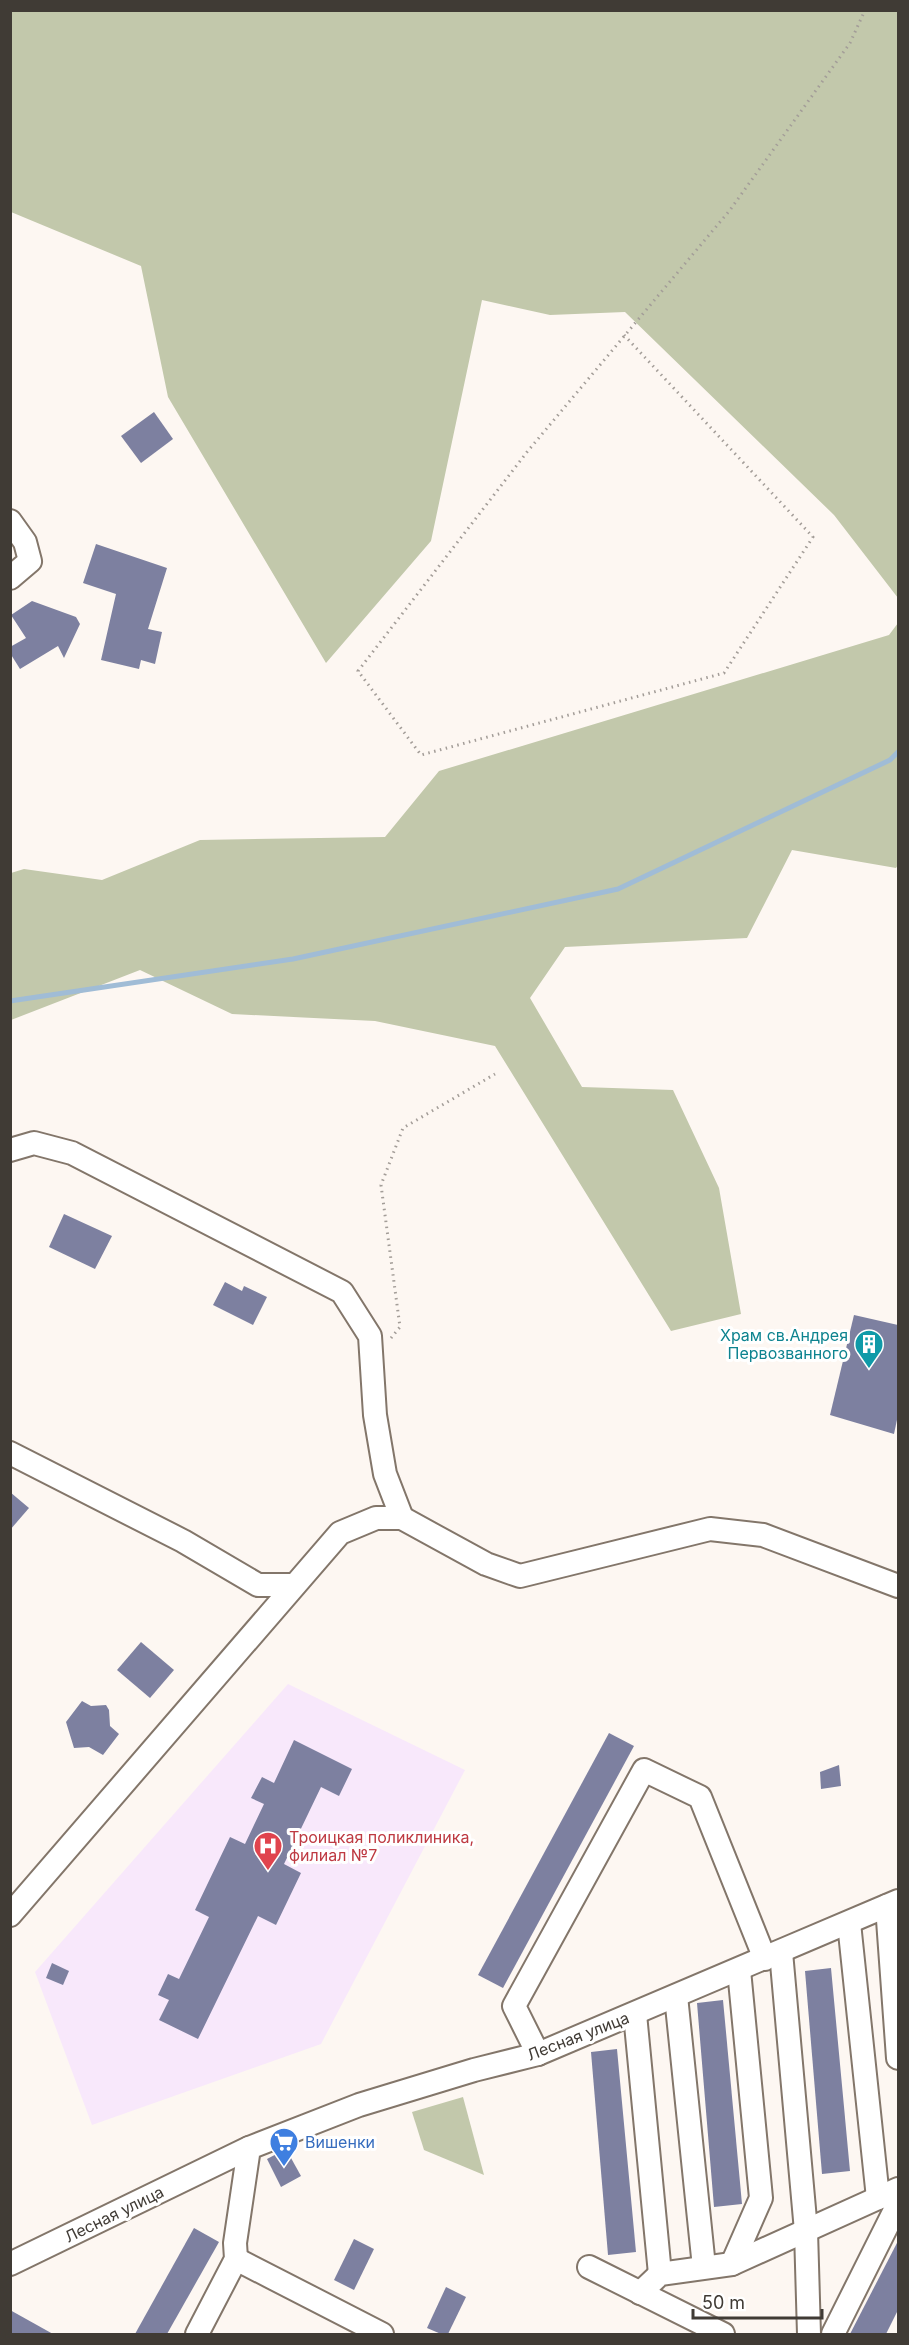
<svg xmlns="http://www.w3.org/2000/svg" width="909" height="2345" viewBox="0 0 909 2345" font-family="Inter,sans-serif">
<style>
.medical{fill:#f8e8fb}
.green{fill:#c2c8ab}
.lines{fill:none;stroke-linecap:round;stroke-linejoin:round}
.stream{stroke:#a0bcd6;stroke-width:5}
.building{fill:#7d80a0}
.minor-casing{stroke:#83766a;stroke-width:26}
.path{stroke:#a39d98;stroke-width:3;stroke-dasharray:1.5 4.5;stroke-linecap:butt}
.minor{stroke:#fff;stroke-width:22}
.labels{text-anchor:middle;dominant-baseline:central;stroke-width:6;stroke-linejoin:round;paint-order:stroke}
.culture-label{font-size:16px;fill:#0d838f;stroke:#fff;text-anchor:end}
.health-label{font-size:16px;fill:#be3a42;stroke:#fff;text-anchor:start}
.street-label{font-size:16px;fill:#403b35;stroke:#fff}
.shop-label{font-size:16px;fill:#366cbe;stroke:#fff;text-anchor:start}
</style>
<rect width="100%" height="100%" fill="#fdf7f2"/>
<polygon class="medical" points="288,1684 465,1770 321,2044 92,2125 35,1972"/>
<g class="green">
<polygon points="10,11 898,11 898,598 834,515 625,312 550,315 482,300 431,541 326,663 168,397 141,266 11,212"/>
<polygon points="898,623 898,865 896,868 792,850 747,938 565,947 530,998 582,1087 673,1090 719,1188 741,1314 671,1331 495,1046 375,1021 232,1014 140,970 11,1020 11,873 24,869 102,880 200,840 385,837 439,771 889,635"/>
<polygon points="463,2097 484,2175 424,2150 412,2112"/>
</g>
<g class="lines">
<polyline class="stream" points="10,1001 293,959 618,889 890,760 898,752"/>
</g>
<g class="building">
<polygon points="154,412 173,439 141,463 121,436"/>
<polygon points="96,544 167,568 148,629 162,632 155,664 141,660 139,669 101,660 116,594 83,583"/>
<polygon points="32,601 76,617 80,624 64,658 58,646 20,669 10,653 10,647 26,638 11,615"/>
<polygon points="64,1214 112,1236 95,1269 49,1247"/>
<polygon points="225,1282 242,1291 244,1286 267,1297 253,1325 213,1305"/>
<polygon points="854,1315 898,1325 898,1415 894,1434 830,1415"/>
<polygon points="10,1492 29,1508 10,1530"/>
<polygon points="141,1642 174,1670 150,1698 117,1670"/>
<polygon points="82,1701 91,1706 106,1705 109,1710 110,1726 119,1734 103,1755 89,1747 74,1748 66,1722"/>
<polygon points="609,1733 634,1746 503,1988 478,1975"/>
<polygon points="294,1740 352,1769 339,1796 321,1787 284,1864 301,1873 276,1925 258,1916 198,2039 159,2020 169,2000 158,1995 168,1974 179,1979 209,1917 195,1910 230,1837 245,1844 264,1804 251,1798 262,1777 274,1783"/>
<polygon points="839,1765 841,1786 821,1789 820,1772"/>
<polygon points="52,1963 69,1971 63,1985 46,1978"/>
<polygon points="831,1968 850,2171 822,2174 805,1971"/>
<polygon points="723,2000 742,2204 714,2207 697,2003"/>
<polygon points="617,2049 636,2252 608,2255 591,2052"/>
<polygon points="286,2149 301,2176 281,2187 267,2159"/>
<polygon points="194,2228 219,2242 167,2334 135,2334"/>
<polygon points="354,2239 374,2249 354,2290 334,2280"/>
<polygon points="898,2241 898,2310 886,2334 850,2334"/>
<polygon points="446,2287 466,2297 448,2334 441,2334 427,2328"/>
<polygon points="10,2310 53,2334 10,2334"/>
</g>
<g class="lines">
<g class="minor-casing">
<g id="minor">
<polyline points="10,521 25,542 30,561 10,578"/>
<polyline points="10,1150 34,1143 72,1153 342,1292 370,1336 375,1415 385,1474 402,1518"/>
<polyline points="10,1453 183,1541 258,1585 294,1585"/>
<polyline points="887,1906 898,2058"/>
<polyline points="10,1915 340,1533 376,1518 402,1518 486,1564 520,1576 710,1529 763,1535 898,1586"/>
<polyline points="849,1923 878,2198"/>
<polyline points="781,1952 806,2231 809,2334"/>
<polyline points="676,1996 704,2267"/>
<polyline points="635,2014 660,2274"/>
<polyline points="538,2054 514,2006 644,1770 700,1797 765,1959"/>
<polyline points="236,2259 382,2334"/>
<polyline points="10,2264 249,2148"/>
<polyline points="732,2264 761,2198 739,1970"/>
<polyline points="589,2267 723,2334"/>
<polyline points="640,2293 660,2274 732,2264 898,2189"/>
<polyline points="197,2334 236,2259 235,2243 249,2148 359,2105 474,2070 538,2054 898,1901"/>
<polyline points="833,2334 898,2204"/>
</g>
</g>
<g class="path">
<polyline points="624,335 813,537 724,673 421,755 358,671 527,452 730,210 850,43 865,10"/>
<polyline points="391,1338 400,1327 381,1185 403,1128 495,1074"/>
</g>
<use href="#minor" class="minor"/>
</g>
<defs>
<g id="building-pin" transform="scale(1.5)"><path d="M0 17L-7.5 6A9.5 9.5 0 1 1 7.5 6Z" fill="#0f9aa8" stroke="#fff"/><path d="M-4-6H4V6H1V3H-1V6H-4ZM-2.5-4.3h1.7v1.8h-1.7ZM.8-4.3h1.7v1.8H.8ZM-2.5-1h1.7V.8h-1.7ZM.8-1h1.7V.8H.8Z" fill="#fff"/></g>
<g id="hospital-pin" transform="scale(1.5)"><path d="M0 17L-7.5 6A9.5 9.5 0 1 1 7.5 6Z" fill="#e0444e" stroke="#fff"/><path d="M-5-5h3v3.5h4V-5h3V5h-3V1.5h-4V5h-3Z" fill="#fff"/></g>
<g id="supermarket-pin" transform="scale(1.5)"><path d="M0 17L-7.5 6A9.5 9.5 0 1 1 7.5 6Z" fill="#3f7fe0" stroke="#fff"/><path d="M-6-5.5h2.5l.6 2H6L4.5 2H-2.5L-4.4-4H-6ZM-1.5 3.2a1.3 1.3 0 1 0 .1 0ZM3 3.2a1.3 1.3 0 1 0 .1 0Z" fill="#fff"/></g>
</defs>
<g fill-rule="evenodd">
<use href="#building-pin" x="869" y="1344"/>
<use href="#hospital-pin" x="268" y="1846"/>
<use href="#supermarket-pin" x="284" y="2142"/>
</g>
<g class="labels">
<g class="culture-label">
<text x="848" y="1335">Храм св.Андрея<tspan x="848" dy="18">Первозванного</tspan></text>
</g>
<g class="health-label">
<text x="289" y="1837">Троицкая поликлиника,<tspan x="289" dy="18">филиал №7</tspan></text>
</g>
<g class="street-label">
<text transform="translate(578 2036) rotate(-21)">Лесная улица</text>
<text transform="translate(114 2214) rotate(-26)">Лесная улица</text>
</g>
<g class="shop-label">
<text x="305" y="2142">Вишенки</text>
</g>
</g>
<rect width="909" height="2345" fill="none" stroke="#403b35" stroke-width="24"/>
<path d="M693 2309v9h129v-9" fill="none" stroke="#403b35" stroke-width="3"/>
<text x="702" y="2309" font-size="18" fill="#403b35" stroke="#ffffff" stroke-width="4.5" paint-order="stroke">50 m</text>
</svg>
